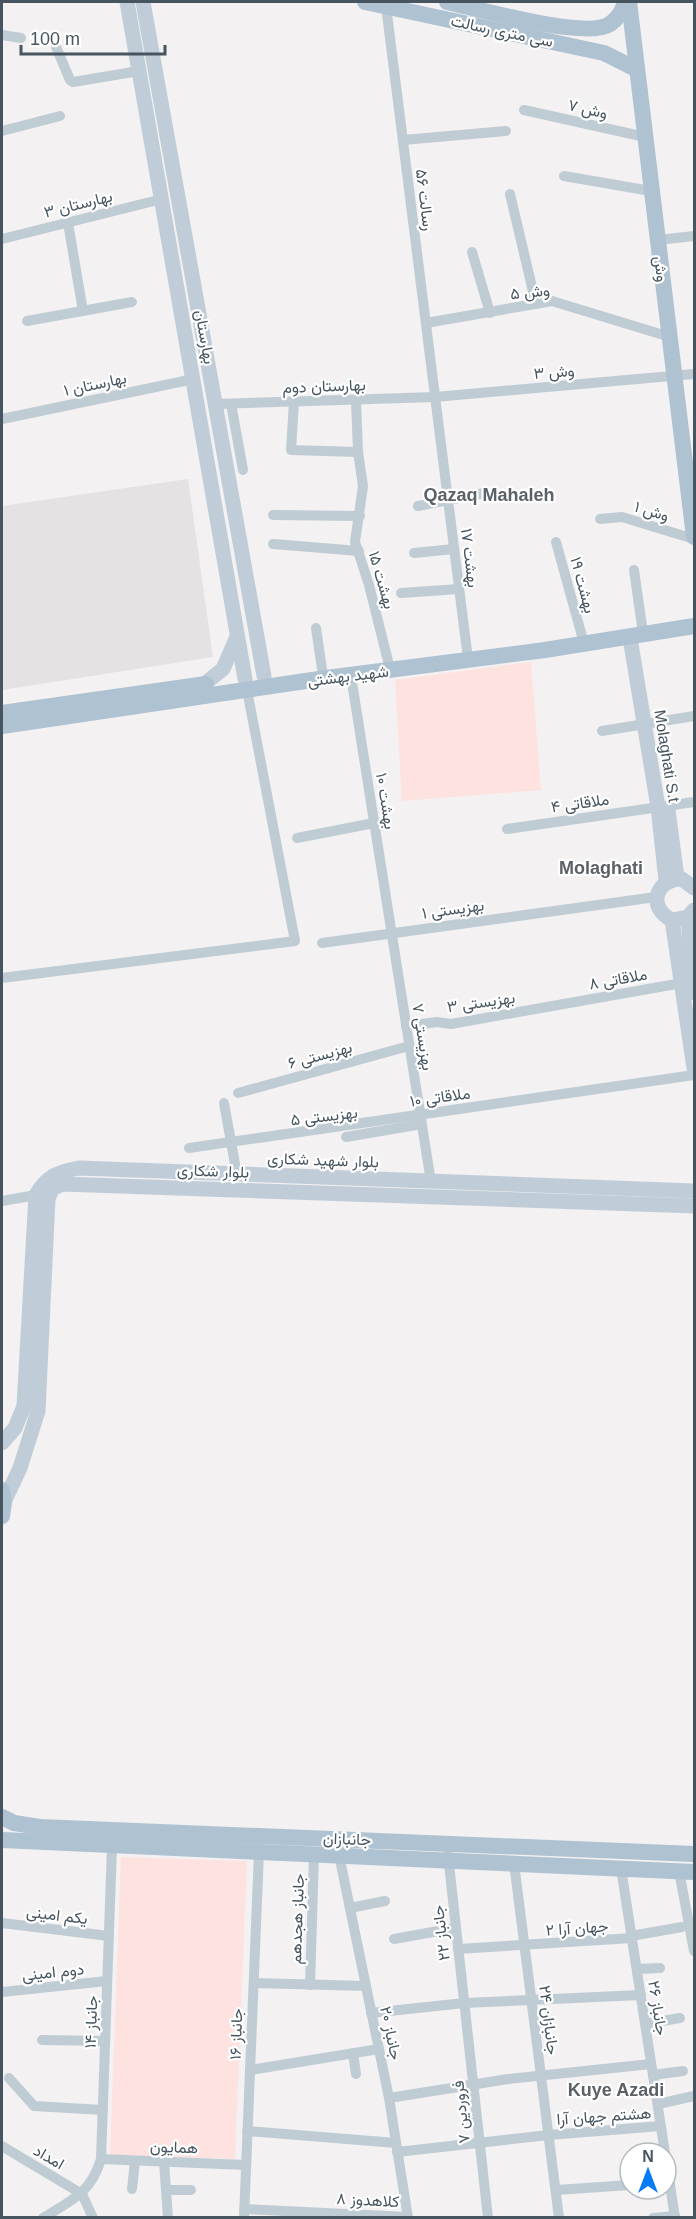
<svg xmlns="http://www.w3.org/2000/svg" width="696" height="2219" viewBox="0 0 696 2219" font-family="Helvetica,Vazirmatn,sans-serif">
<style>
.education{fill:#e4e2e3}
.medical{fill:#fde2e0}
.lines{fill:none;stroke-linecap:round;stroke-linejoin:round}
.minor{stroke:#c0ccd4;stroke-width:10}
.secondary{stroke:#c0cdd9;stroke-width:15}
.primary{stroke:#aec2d2;stroke-width:16}
.labels{text-anchor:middle;dominant-baseline:central;stroke-width:4.5;stroke-linejoin:round;paint-order:stroke}
.street-label{font-size:16px;fill:#475560;stroke:#fff}
.neighbourhood-label{font-size:18px;font-weight:bold;fill:#5c6167;stroke:#fff}
</style>
<rect width="100%" height="100%" fill="#f3f1f1"/>
<polygon class="education" points="188,479 213,657 2,690 2,506"/>
<g class="medical">
<polygon points="531,662 541,790 402,801 395,680"/>
<polygon points="121,1857 247,1861 235,2159 110,2155"/>
</g>
<g class="lines">
<g class="minor">
<polyline points="386,6 467,651"/>
<polyline points="2,35 21,38"/>
<polyline points="56,47 70,80 73,82 139,71"/>
<polyline points="524,110 645,137"/>
<polyline points="2,131 60,116"/>
<polyline points="403,140 506,131"/>
<polyline points="564,176 651,191"/>
<polyline points="510,194 536,304"/>
<polyline points="68,223 83,311"/>
<polyline points="2,239 162,199"/>
<polyline points="658,240 694,236"/>
<polyline points="472,252 490,313"/>
<polyline points="27,321 132,302"/>
<polyline points="426,323 552,301 670,337"/>
<polyline points="356,401 358,452 363,486 355,542 369,585 388,661"/>
<polyline points="294,402 291,450 358,452"/>
<polyline points="215,404 435,397 694,374"/>
<polyline points="231,404 243,470"/>
<polyline points="2,419 194,379"/>
<polyline points="418,506 484,493"/>
<polyline points="273,515 360,516"/>
<polyline points="600,519 622,517 694,539"/>
<polyline points="556,542 582,636"/>
<polyline points="273,544 359,551"/>
<polyline points="414,553 454,549"/>
<polyline points="634,570 642,626"/>
<polyline points="401,593 459,589"/>
<polyline points="316,628 322,669"/>
<polyline points="351,676 431,1182"/>
<polyline points="602,731 694,716"/>
<polyline points="507,829 694,802"/>
<polyline points="297,838 374,823"/>
<polyline points="322,943 656,897"/>
<polyline points="2,978 295,941 247,690"/>
<polyline points="406,1026 437,1022 451,1024 682,983"/>
<polyline points="238,1093 409,1046"/>
<polyline points="224,1103 237,1175"/>
<polyline points="346,1137 422,1124"/>
<polyline points="189,1148 694,1075"/>
<polyline points="2,1201 36,1195"/>
<polyline points="339,1855 389,2098 408,2218"/>
<polyline points="448,1855 488,2218"/>
<polyline points="514,1863 559,2218"/>
<polyline points="621,1868 665,2153"/>
<polyline points="679,1871 694,1951"/>
<polyline points="350,1908 385,1901"/>
<polyline points="2,1923 109,1936"/>
<polyline points="631,1936 682,1927"/>
<polyline points="394,1939 455,1928"/>
<polyline points="458,1949 632,1938"/>
<polyline points="637,1969 660,1968"/>
<polyline points="254,1983 366,1986"/>
<polyline points="310,1985 314,1855"/>
<polyline points="2,1992 107,1981"/>
<polyline points="371,2013 464,2003 641,1995"/>
<polyline points="645,2024 680,2018"/>
<polyline points="42,2040 105,2041"/>
<polyline points="353,2053 356,2074"/>
<polyline points="250,2070 379,2049"/>
<polyline points="653,2075 683,2071"/>
<polyline points="9,2078 34,2106 103,2110"/>
<polyline points="389,2098 508,2079 651,2064"/>
<polyline points="658,2104 694,2096"/>
<polyline points="247,2131 396,2143"/>
<polyline points="2,2146 82,2194"/>
<polyline points="397,2152 549,2135 661,2126"/>
<polyline points="666,2158 675,2218"/>
<polyline points="101,2159 246,2165"/>
<polyline points="164,2162 168,2218"/>
<polyline points="132,2189 135,2161"/>
<polyline points="166,2190 191,2190"/>
<polyline points="556,2190 630,2185"/>
<polyline points="82,2194 93,2218"/>
<polyline points="244,2209 408,2217"/>
<path d="M43,2218C72,2200 91,2193 101,2159L112,1846"/>
<polyline points="244,2218 259,1852"/>
<polyline points="653,2218 675,2216"/>
</g>
<g class="secondary">
<polyline points="127,2 245,679"/>
<polyline points="143,2 264,676"/>
<polyline points="630,638 658,807 666,881"/>
<polyline points="203,685 223,669 236,639"/>
<polyline points="668,810 677,878"/>
<path d="M694,888L682,879C655,879 647,908 672,920L688,917L694,910"/>
<polyline points="688,917 694,993"/>
<polyline points="672,920 694,1068"/>
<path d="M2,1443L15,1428L24,1406L36,1195C47,1176 58,1172 79,1168L694,1191"/>
<polyline points="4,1502 20,1468 38,1411 48,1199 52,1189 62,1184 694,1206"/>
</g>
<g class="primary">
<polyline points="365,2 604,53 636,69"/>
<path d="M447,2C479,9 586,40 610,24C619,18 622,10 626,2"/>
<polyline points="629,2 694,537"/>
<polyline points="2,713 206,684"/>
<polyline points="2,726 326,678 545,650 694,626"/>
<polyline points="2,1490 4,1502 2,1516"/>
<polyline points="2,1817 14,1823 40,1827 694,1854"/>
<polyline points="2,1840 694,1872"/>
</g>
</g>
<g class="labels">
<g class="street-label">
<text transform="translate(502 31) rotate(12)">سی متری رسالت</text>
<text transform="translate(588 109) rotate(13)">وش ۷</text>
<text transform="translate(425 200) rotate(83)">۵۶ رسالت</text>
<text transform="translate(78 204) rotate(-14)">بهارستان ۳</text>
<text transform="translate(661 269) rotate(83)">وش</text>
<text transform="translate(530 292) rotate(-6)">وش ۵</text>
<text transform="translate(205 337) rotate(80)">بهارستان</text>
<text transform="translate(554 372) rotate(-4)">وش ۳</text>
<text transform="translate(95 384) rotate(-12)">۱ بهارستان</text>
<text transform="translate(324 386) rotate(-2)">بهارستان دوم</text>
<text transform="translate(652 511) rotate(17)">وش ۱</text>
<text transform="translate(470 558) rotate(83)">بهشت ۱۷</text>
<text transform="translate(382 580) rotate(74)">بهشت ۱۵</text>
<text transform="translate(583 585) rotate(75)">بهشت ۱۹</text>
<text transform="translate(348 676) rotate(-7)">شهید بهشتی</text>
<text transform="translate(667 756) rotate(81)">Molaghati S.t</text>
<text transform="translate(386 801) rotate(81)">بهشت ۱۰</text>
<text transform="translate(580 803) rotate(-8)">ملاقاتی ۴</text>
<text transform="translate(453 909) rotate(-8)">بهزیستی ۱</text>
<text transform="translate(618 979) rotate(-10)">ملاقاتی ۸</text>
<text transform="translate(481 1002) rotate(-8)">۳ بهزیستی</text>
<text transform="translate(423 1037) rotate(81)">۷ بهزیستی</text>
<text transform="translate(320 1055) rotate(-15)">بهزیستی ۶</text>
<text transform="translate(440 1097) rotate(-8)">۱۰ ملاقاتی</text>
<text transform="translate(324 1116) rotate(-7)">۵ بهزیستی</text>
<text transform="translate(323 1160) rotate(2)">بلوار شهید شکاری</text>
<text transform="translate(213 1171) rotate(2)">بلوار شکاری</text>
<text transform="translate(347 1839) rotate(2)">جانبازان</text>
<text transform="translate(57 1915) rotate(7)">یکم امینی</text>
<text transform="translate(297 1919) rotate(-88)">جانباز هجدهم</text>
<text transform="translate(577 1928) rotate(-4)">۲ جهان آرا</text>
<text transform="translate(441 1933) rotate(-97)">۲۲ جانباز</text>
<text transform="translate(53 1972) rotate(-6)">دوم امینی</text>
<text transform="translate(658 2008) rotate(81)">جانباز ۲۶</text>
<text transform="translate(549 2020) rotate(83)">جانبازان ۲۴</text>
<text transform="translate(91 2022) rotate(-88)">جانباز ۱۴</text>
<text transform="translate(391 2033) rotate(78)">۲۰ جانباز</text>
<text transform="translate(236 2034) rotate(-88)">جانباز ۱۶</text>
<text transform="translate(461 2112) rotate(-96)">فروردین ۷</text>
<text transform="translate(604 2116) rotate(-4)">هشتم جهان آرا</text>
<text transform="translate(174 2147) rotate(2)">همایون</text>
<text transform="translate(49 2157) rotate(30)">امداد</text>
<text transform="translate(368 2200) rotate(3)">کلاهدوز ۸</text>
</g>
<g class="neighbourhood-label">
<text x="489" y="495">Qazaq Mahaleh</text>
<text x="601" y="868">Molaghati</text>
<text x="616" y="2090">Kuye Azadi</text>
</g>
</g>
<rect width="696" height="2219" fill="none" stroke="#475560" stroke-width="6"/>
<g transform="translate(648 2171)"><circle r="28" fill="#ffffff" stroke="#b5bbbf" stroke-width="1.5"/>
<path d="M0-4.5L10 22L0 15L-10 22Z" fill="#087bf6"/>
<text y="-9" font-size="16" font-weight="bold" text-anchor="middle" fill="#475560">N</text>
</g>
<path d="M21 45v9h144v-9" fill="none" stroke="#475560" stroke-width="3"/>
<text x="30" y="45" font-size="18" fill="#475560" stroke="#ffffff" stroke-width="4.5" paint-order="stroke">100 m</text>
</svg>
